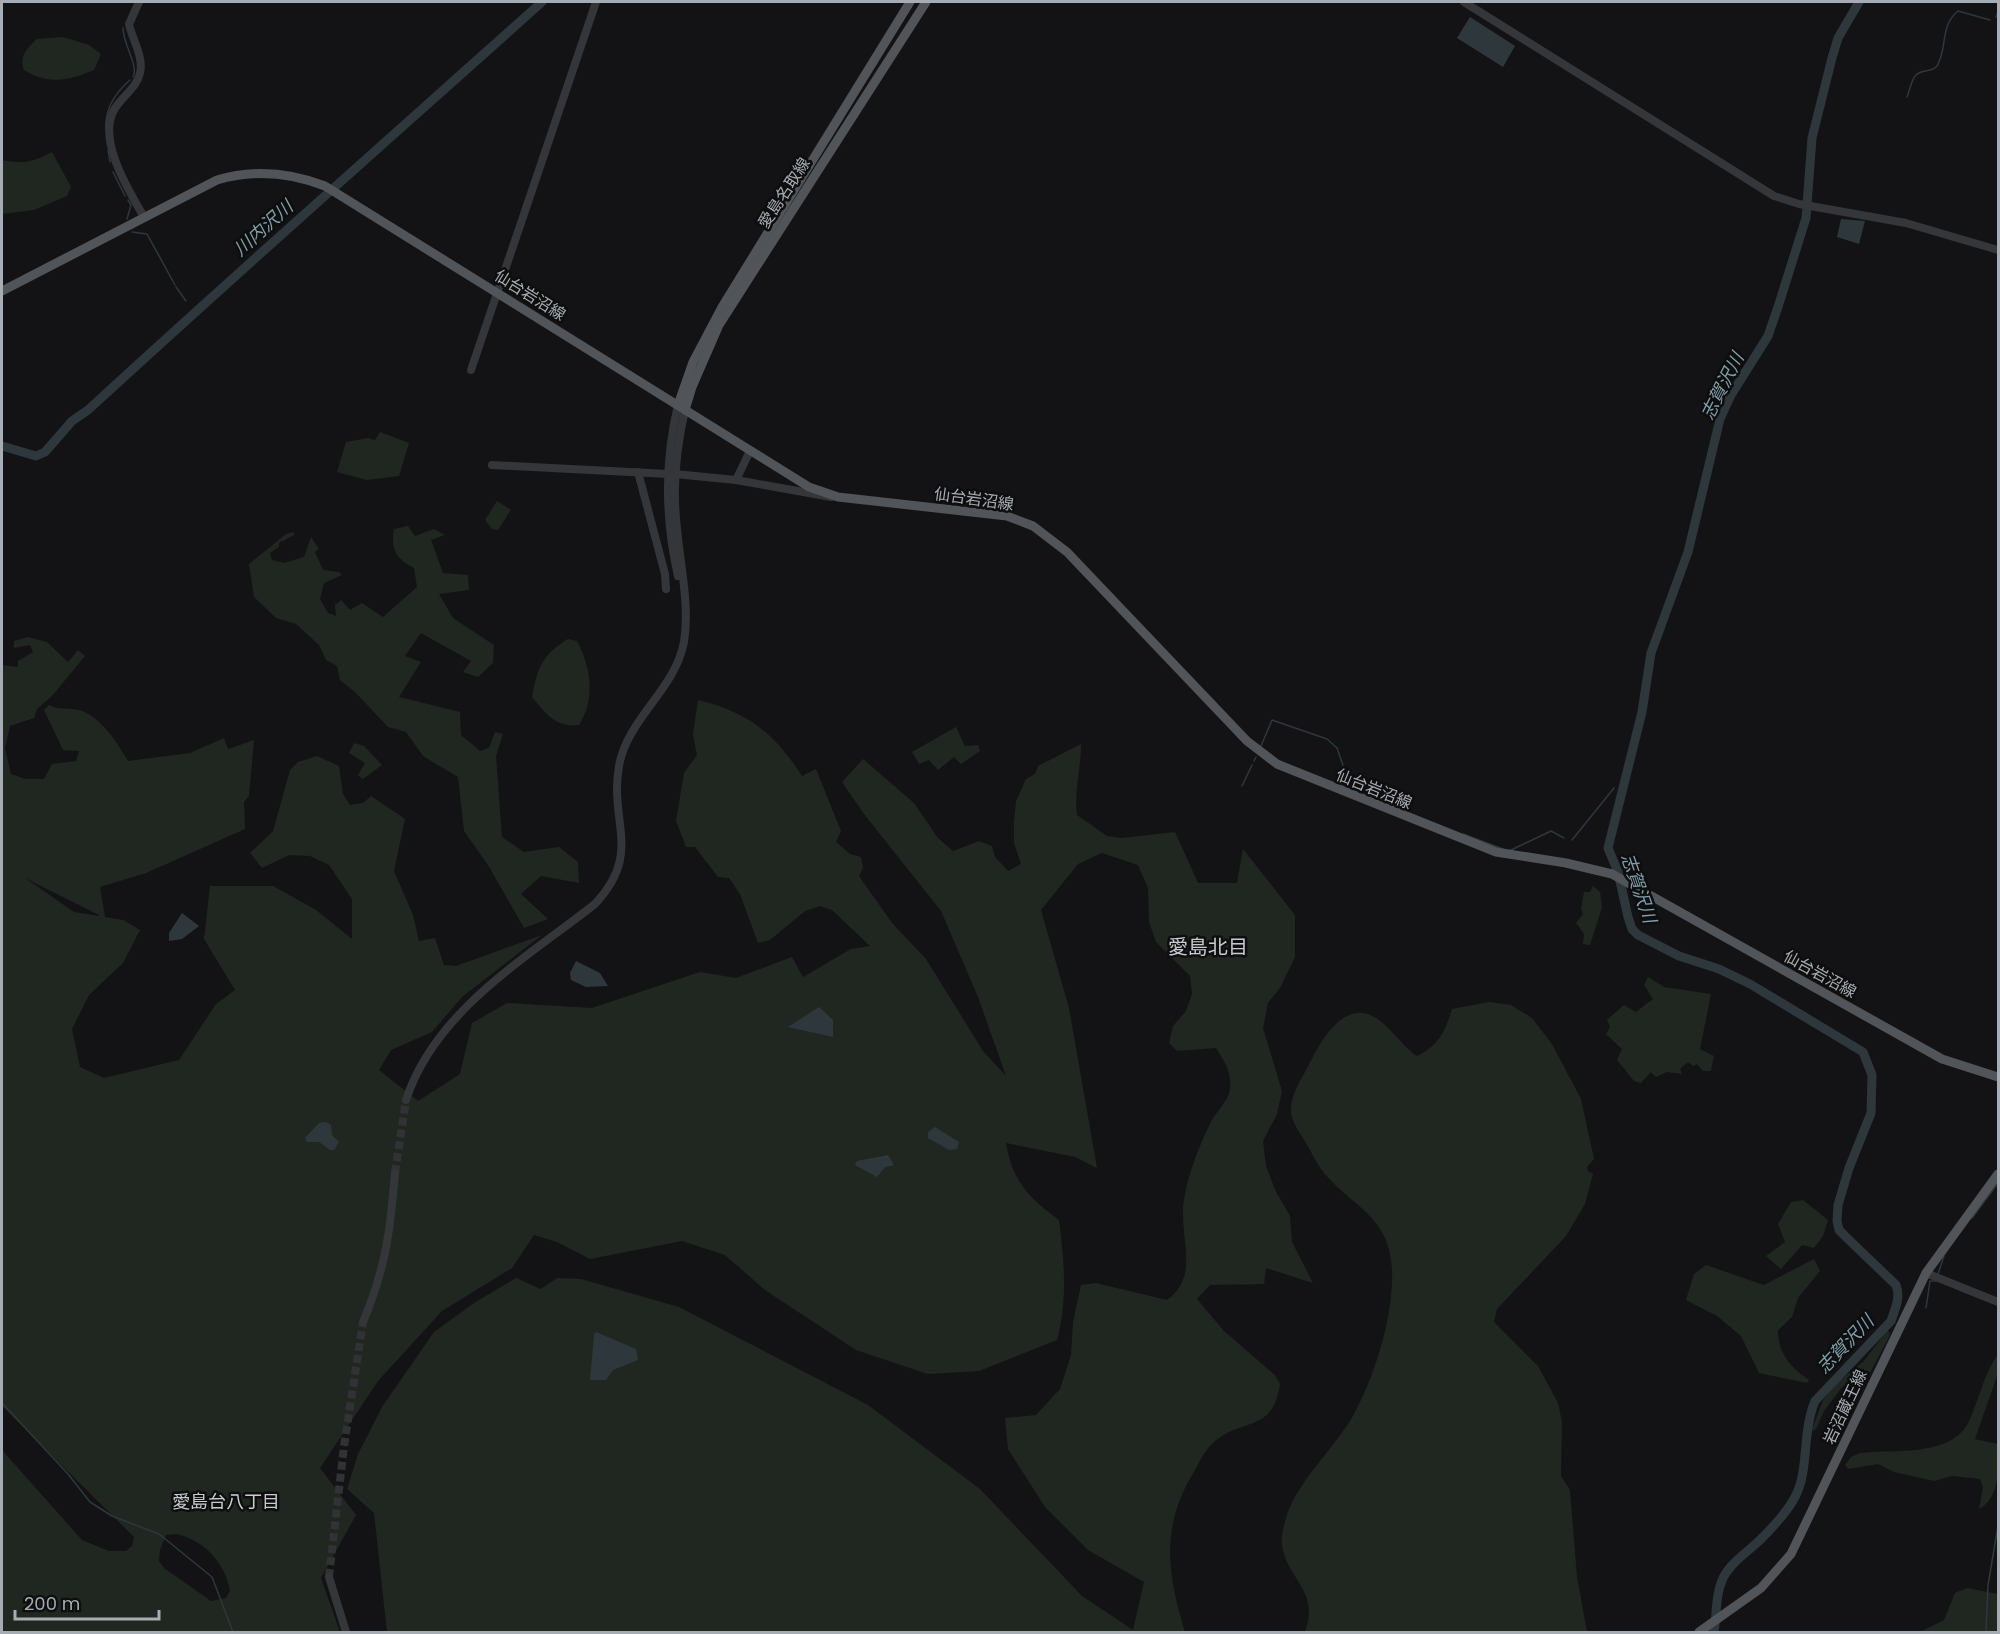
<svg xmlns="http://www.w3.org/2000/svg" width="2000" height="1634" viewBox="0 0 2000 1634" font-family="Poppins,'Noto Sans JP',sans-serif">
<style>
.green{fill:#202720;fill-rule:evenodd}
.water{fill:#2e383c}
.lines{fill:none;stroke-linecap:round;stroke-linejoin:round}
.stream{stroke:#2e383c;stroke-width:1.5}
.river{stroke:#2e383c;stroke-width:9}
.minor-tunnel{stroke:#303235;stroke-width:8;stroke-dasharray:8 4;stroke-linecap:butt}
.minor{stroke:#353639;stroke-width:8}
.major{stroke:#515458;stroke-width:9}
.labels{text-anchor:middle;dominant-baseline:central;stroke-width:5;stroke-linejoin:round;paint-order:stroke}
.street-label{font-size:16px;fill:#a6acb3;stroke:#0e0e0f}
.water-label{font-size:18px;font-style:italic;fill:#809eab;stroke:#0e0e0f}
.neighbourhood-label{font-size:18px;fill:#c7cbd0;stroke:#0e0e0f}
.quarter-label{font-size:20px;fill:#c7cbd0;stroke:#0e0e0f}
</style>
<rect width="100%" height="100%" fill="#131315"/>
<g class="green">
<path d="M63,37L89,45L101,54L94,70C68,81 49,85 24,70C19,55 27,49 37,39Z"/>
<path d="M52,152L71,187L67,196L34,210L2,214V160C25,164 30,163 52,152Z"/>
<polygon points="380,432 409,443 399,476 367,480 337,472 346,442 368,438 375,440"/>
<polygon points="497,501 511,510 498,530 492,529 485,520"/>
<path d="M408,526L415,536L434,529L445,535L431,540L443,573L468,575L469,590L439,594L453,618L494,645L493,663L478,677L463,672L471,661L421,633L405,656L421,662L399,697L460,712L461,735L480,751L489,748L495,732L503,734L496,756L502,837L524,852L559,847L578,862L579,883L541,876L521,894L548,919L524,928L488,865L464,831L458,777L423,756L406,732L388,727L355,692L340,680L337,666L326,660L319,645L296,624L276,618L254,597L249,564L286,534L294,532V535L279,543V547L270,553L272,560L284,563L304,557L311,537L319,549L315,552L323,570L339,572L342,575L324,583L320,599L328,613L336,616L335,605L341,600L350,610L362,603L383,617L417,587L414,568C397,559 390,550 394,529Z"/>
<path d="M28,637L47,642L68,662L78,650L85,656L52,696L37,709L34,718L10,726L5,748L11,774L25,779H44L52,764L76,761L79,751L63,750L44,710L49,705C60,711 71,707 82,711C102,718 118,744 128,761L190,753L224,738L228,749L254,740L249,796L244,802L245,829L146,873L100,887L105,917L123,920L140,930L123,963L89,995L72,1029L80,1067L104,1078L179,1060L216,1004L235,990L204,939L210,886H273L316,910L352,939V899L329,865L310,856L289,855L262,868L250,853L273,831L290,770L298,762L317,756L339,766L343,794L350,805L363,803L371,796L405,819L394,871L413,915L419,941L435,938L444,965L456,966L542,935L462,997L432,1032L391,1050L379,1070L418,1101L460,1074L472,1023L507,1003L592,1008L700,972L736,978L792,957L803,977L851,949L870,946L832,910L820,906L805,911L770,940L758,943L740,894L729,878L718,877L695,847H686L676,821L684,773L697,755L693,734L698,700C748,712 774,733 802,776L816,769L841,831L836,842L850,854L861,857L863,868L859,876L892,923L926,959L983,1051L1006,1076L978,997L941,911L864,814L842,782L863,759L914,803L938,838L953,851L979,841L992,846L995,857L1008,871L1021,864L1014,843V821L1016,801L1026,779L1035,774L1038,766L1081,744C1081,770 1074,788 1077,815L1107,836L1122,838L1175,832L1198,883H1237L1243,849L1295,915V957L1280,988L1268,1003L1263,1028L1282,1091L1277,1114L1263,1141L1266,1166L1276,1192L1290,1216L1292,1242L1313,1283L1266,1268L1264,1284L1210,1285L1197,1299L1224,1331L1275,1375L1280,1384C1273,1434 1241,1417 1213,1443C1205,1450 1200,1461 1195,1470C1160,1526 1167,1573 1185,1632H387L374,1513L347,1489L358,1454L382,1407L434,1332L474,1303L516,1278L541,1289L557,1278L581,1279L679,1307L868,1405L980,1489L1082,1596L1133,1630L1144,1582L1088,1550L1045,1507L1008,1449L1005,1418L1036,1415L1060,1389L1071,1355L1073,1322L1081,1285L1096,1283L1167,1300C1197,1278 1183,1246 1183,1215C1182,1189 1199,1145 1211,1122C1216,1112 1228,1101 1230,1090C1232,1073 1225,1062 1216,1048L1177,1051L1169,1043L1173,1026L1186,1011L1192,994L1190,976L1156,942L1149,922L1148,888L1138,865L1102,853L1078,864L1041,910L1069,1008L1097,1168L1075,1157L1006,1143C1013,1182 1028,1197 1059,1220C1064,1260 1068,1300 1057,1340L979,1371L928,1374L856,1350L765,1290L725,1255L682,1241L590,1259L557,1242L534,1235L512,1268L442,1311L378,1381L320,1468L356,1515L321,1578L340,1632H2V1450L82,1540L109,1551H126L132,1546L134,1537L2,1406V665L18,667V661L33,652L30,645L14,648V641ZM25,878L99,915V916L74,912ZM177,1534C205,1541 225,1563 230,1591L226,1598L211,1601L164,1568L159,1561L160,1550L166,1535Z"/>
<path d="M568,639L577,641C591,668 596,698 579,725C556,728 545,713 532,697C538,667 541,656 568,639Z"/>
<polygon points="956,727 965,746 978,745 980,751 961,764 954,757 938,770 929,760 919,764 912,752"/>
<polygon points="354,743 364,746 382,765 363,779 358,775 365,763 349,753"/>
<polygon points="1593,886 1600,892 1602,907 1590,945 1583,944 1584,934 1576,923 1583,914 1581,908 1584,892 1590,892"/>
<polygon points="1648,977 1664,987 1711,994 1700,1049 1714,1056 1711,1071 1703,1071 1697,1064 1693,1066 1688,1062 1680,1069 1682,1074 1667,1072 1656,1077 1651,1072 1641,1083 1634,1081 1617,1060 1622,1049 1606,1034 1610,1027 1607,1020 1624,1005 1636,1012 1653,999 1644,985"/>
<path d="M1489,1002L1511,1005L1532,1018L1552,1044L1581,1099L1594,1159L1587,1167L1588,1171L1593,1174L1585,1204L1566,1236L1497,1309L1494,1322L1538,1366L1558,1403L1562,1422L1561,1476L1570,1490L1577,1577L1587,1632H1305C1320,1590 1287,1580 1282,1545C1280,1537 1286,1517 1289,1509C1304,1475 1334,1448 1353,1416C1375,1376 1394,1315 1392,1269C1390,1217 1353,1207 1324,1173C1316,1163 1310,1149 1303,1138C1298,1131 1290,1118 1291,1109C1291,1096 1299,1083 1305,1072C1315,1053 1322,1037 1337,1023C1373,991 1394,1042 1417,1056C1439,1045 1445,1032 1452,1009Z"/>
<polygon points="1803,1200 1828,1220 1823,1236 1814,1248 1802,1245 1781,1269 1766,1256 1785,1242 1778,1224 1791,1202"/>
<path d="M1814,1259L1820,1271L1798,1298L1792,1317L1778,1330C1778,1353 1790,1367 1809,1380L1807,1383L1759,1373L1741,1336L1717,1316L1686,1300L1694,1274L1706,1265L1764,1285Z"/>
<polygon points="1887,1331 1890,1332 1889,1337 1871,1371 1842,1387 1824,1411 1816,1429 1811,1432 1823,1400 1837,1383 1864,1361"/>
<path d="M1998,1354V1373L1975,1439L1998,1444C1999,1467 2000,1498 1979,1509L1983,1487L1980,1479L1952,1476L1934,1481L1894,1472L1878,1464L1848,1469L1845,1465L1851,1457L1860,1453C1893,1449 1952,1458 1969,1421C1980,1398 1983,1375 1998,1354Z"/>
<polygon points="1967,1588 1998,1594 1998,1632 1920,1632 1944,1620 1955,1593"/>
</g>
<g class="water">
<polygon points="1470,17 1515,46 1503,67 1457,38"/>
<polygon points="1841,219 1865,221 1859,244 1837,237"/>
<polygon points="182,913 199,926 182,939 169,941 169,933"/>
<polygon points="576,961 600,973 608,986 586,987 571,980 570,973"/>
<polygon points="819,1007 833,1020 833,1037 788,1027"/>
<polygon points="326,1122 331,1125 332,1135 339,1142 334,1150 330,1150 319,1142 307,1142 305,1138 319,1123"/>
<polygon points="935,1127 959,1142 957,1149 949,1150 928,1138 928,1132"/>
<polygon points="888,1155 894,1165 885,1167 877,1177 855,1165 857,1161"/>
<polygon points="596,1332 636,1349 638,1360 613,1370 606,1380 590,1380 594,1335"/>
</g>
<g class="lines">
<g class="stream">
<polyline points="1996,17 1998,12"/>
<path d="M123,28C123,45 139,65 133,77"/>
<path d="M1907,97C1910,90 1911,80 1916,75C1923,68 1935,74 1939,62C1947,43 1941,25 1958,11L1990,20"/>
<path d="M106,131C104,110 115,93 130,80"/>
<polyline points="108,150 110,162"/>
<polyline points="113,172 125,196"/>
<polyline points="127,219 131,205 128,200"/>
<polyline points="132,232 147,234 175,285"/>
<polyline points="176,287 186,301"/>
<polyline points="195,307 198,308"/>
<polyline points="1261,746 1272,720 1327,739 1337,748 1347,777 1370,796"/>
<polyline points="1254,761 1256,757"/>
<polyline points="1242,786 1252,765"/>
<polyline points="1620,789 1623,790"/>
<polyline points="1389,804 1401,809"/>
<polyline points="1463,834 1503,849"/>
<polyline points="1572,840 1614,788"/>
<polyline points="1511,850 1551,831 1564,838"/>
<polyline points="1972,1218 1998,1183"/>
<polyline points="1938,1274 1944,1256"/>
<polyline points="1926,1308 1930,1281 1936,1281"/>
<polyline points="2,1403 68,1474 90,1502 112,1516 159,1534 212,1577 233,1632"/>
<polyline points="1986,1632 1988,1585 1998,1526"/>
</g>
<g class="river">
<path d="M2,446L36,456L45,452L72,421L88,410C238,272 390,138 542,2"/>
<path d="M1714,1632C1717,1615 1715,1595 1723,1578C1731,1562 1749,1551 1761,1539C1773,1527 1789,1510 1796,1495C1809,1469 1802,1432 1815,1401L1891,1321C1895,1309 1901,1297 1896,1285L1847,1238L1839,1230L1837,1221L1838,1205L1849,1168L1871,1113L1872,1075L1863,1052L1750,984L1719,969L1679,956L1638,935L1632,929L1628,917L1618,872L1608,848L1642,712L1651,653L1688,552L1720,419L1731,395L1768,336L1778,307L1806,218L1812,138L1832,58L1838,38L1859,2"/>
</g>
<g class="minor-tunnel">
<polyline points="395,1173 406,1100"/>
<polyline points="329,1577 344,1446 363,1322"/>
</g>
<g class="minor">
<path d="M139,2L129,24C132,39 144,57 140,73C137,88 121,97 114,110C97,140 129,191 144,217"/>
<polyline points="1464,2 1774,196 1799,204 1906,223 1998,250"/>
<polyline points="471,370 596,2"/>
<polyline points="492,465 668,474"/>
<polyline points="638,472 665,574 666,589"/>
<polyline points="675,474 736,480 831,497"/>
<polyline points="736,480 750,451"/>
<path d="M678,576C665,519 664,463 678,405"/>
<path d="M406,1100C435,1011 525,959 595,904C643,853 609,823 619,766C627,719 675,690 684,642C690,605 680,565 677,528C672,488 676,449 685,410"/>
<polyline points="1926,1273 1998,1302"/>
<path d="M363,1322C386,1267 390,1232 395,1173"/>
<polyline points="329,1577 346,1632"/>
</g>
<g class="major">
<path d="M2,291L217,180C254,169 289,172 325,186L809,487L838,497L1007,516L1033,526L1067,552L1247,741L1277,764L1496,852L1566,863L1612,874L1942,1059L1998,1077"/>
<polyline points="678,405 693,362 722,307 910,2"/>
<polyline points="685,410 692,387 719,325 926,2"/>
<polyline points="1699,1632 1761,1588 1791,1554 1926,1273 1998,1174"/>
</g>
</g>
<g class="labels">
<g class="street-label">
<text transform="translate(784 193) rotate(-57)">愛島名取線</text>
<text transform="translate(530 295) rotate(32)">仙台岩沼線</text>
<text transform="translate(974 499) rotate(8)">仙台岩沼線</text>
<text transform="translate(1374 789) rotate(22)">仙台岩沼線</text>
<text transform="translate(1820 974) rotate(29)">仙台岩沼線</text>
<text transform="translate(1845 1407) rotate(-65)">岩沼蔵王線</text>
</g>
<g class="water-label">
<text transform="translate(263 228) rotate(-42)">川内沢川</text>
<text transform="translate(1722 386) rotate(-63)">志賀沢川</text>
<text transform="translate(1639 888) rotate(71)">志賀沢川</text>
<text transform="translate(1845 1344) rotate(-46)">志賀沢川</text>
</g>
<g class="neighbourhood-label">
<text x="226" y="1501">愛島台八丁目</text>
</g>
<g class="quarter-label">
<text x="1208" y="947">愛島北目</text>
</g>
</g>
<rect width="2000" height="1634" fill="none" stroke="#a6acb3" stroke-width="6"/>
<path d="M15 1610v9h144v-9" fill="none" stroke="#a6acb3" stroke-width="3"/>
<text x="24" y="1610" font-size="18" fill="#a6acb3" stroke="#0e0e0f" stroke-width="4.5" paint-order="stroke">200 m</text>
</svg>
